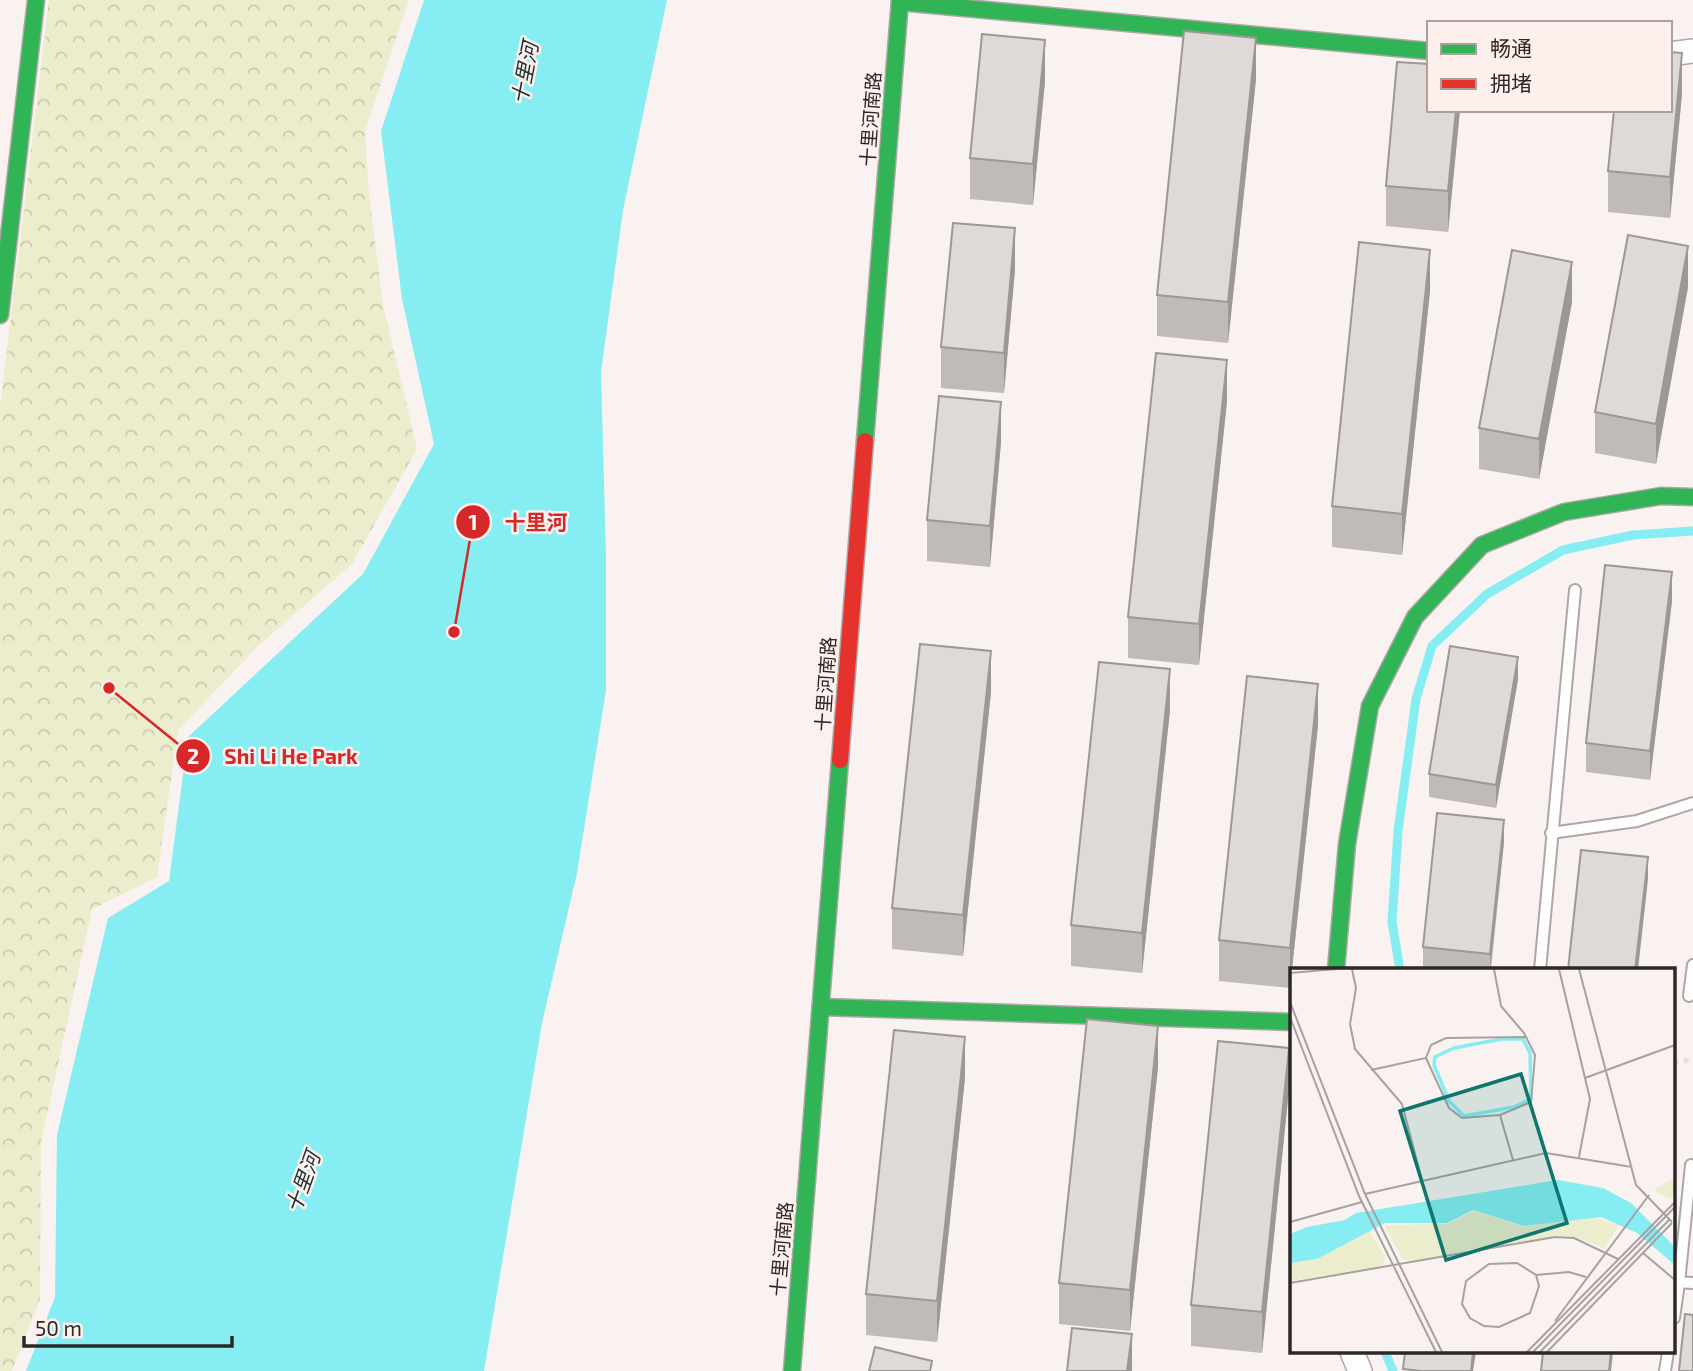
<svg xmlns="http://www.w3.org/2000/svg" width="1693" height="1371" viewBox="0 0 1693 1371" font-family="'Exo 2','Noto Sans SC',sans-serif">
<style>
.park{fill:url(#park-crowns)}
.water{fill:#86edf3}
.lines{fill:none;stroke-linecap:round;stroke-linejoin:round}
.stream{stroke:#86edf3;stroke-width:9}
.lane-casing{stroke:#ada7a5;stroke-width:14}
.street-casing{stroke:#ada7a5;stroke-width:26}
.fast-casing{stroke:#ada7a5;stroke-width:19}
.jam-casing{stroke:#ada7a5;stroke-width:19}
.path{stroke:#e0dede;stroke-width:4.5;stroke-dasharray:5 5;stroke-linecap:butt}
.lane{stroke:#fefdfd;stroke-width:10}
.street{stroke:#fefdfd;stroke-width:23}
.fast{stroke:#30b455;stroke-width:16}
.jam{stroke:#e5322d;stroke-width:16}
.wall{fill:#c0bbb9}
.shaded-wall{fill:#9c9896}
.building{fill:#dfd9d7;stroke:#9c9896;stroke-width:2}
.labels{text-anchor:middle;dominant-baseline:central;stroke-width:5;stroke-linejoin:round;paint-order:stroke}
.street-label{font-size:19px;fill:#2d2826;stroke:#fdf0ec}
.water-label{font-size:21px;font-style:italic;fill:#193234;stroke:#fdf0ec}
.inset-river{fill:none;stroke:#86edf3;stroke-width:3.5}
.inset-road{fill:none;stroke:#a7a19f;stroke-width:2}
.view{fill:#0f766e;fill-opacity:0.15;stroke:#0f766e;stroke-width:3.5}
.inset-edge{fill:none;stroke:#2d2826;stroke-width:3.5}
.leader{fill:none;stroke:#d62828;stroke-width:2.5}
.callout-dot{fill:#d62828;stroke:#fdf0ec;stroke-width:2.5}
.mark-label{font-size:21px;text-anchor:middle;font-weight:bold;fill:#fff}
.callout-label{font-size:21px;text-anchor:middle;font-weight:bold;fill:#d62828;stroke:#fdf0ec;stroke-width:5;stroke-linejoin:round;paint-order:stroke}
</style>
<defs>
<pattern id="park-crowns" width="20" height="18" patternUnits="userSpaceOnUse" patternTransform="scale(1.75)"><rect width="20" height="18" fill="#ebedcc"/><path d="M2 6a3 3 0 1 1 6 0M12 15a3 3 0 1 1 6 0" fill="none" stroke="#cacbaf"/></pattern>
</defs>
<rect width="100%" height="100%" fill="#f9f2f0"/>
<polygon class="park" points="49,0 409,0 365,131 369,194 383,305 417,449 352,564 259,645 178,730 157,877 92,909 41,1142 40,1299 12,1371 0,1371 0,407"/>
<polygon class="water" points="424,0 667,0 623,210 601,372 606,555 606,690 577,873 542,1023 484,1371 26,1371 55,1297 57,1135 108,918 169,881 188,737 363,574 434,444 402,299 381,131"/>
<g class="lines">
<g class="stream">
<polyline points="1400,970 1392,922 1398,831 1416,699 1432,646 1487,594 1563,550 1633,535 1693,531"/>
<polyline points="1385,1352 1393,1371"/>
</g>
<g class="lane-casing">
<g id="lane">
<polyline points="1551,833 1637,821 1693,803"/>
<polyline points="1540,970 1575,590"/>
<polyline points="1689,996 1693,965"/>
<polyline points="1674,1282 1693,1283"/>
<polyline points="1674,1318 1679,1283 1691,1165"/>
<polyline points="1665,1371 1668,1352"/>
</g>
</g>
<g class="street-casing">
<g id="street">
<polyline points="1670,54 1693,51"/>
<polyline points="1352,1352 1360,1371"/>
</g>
</g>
<g class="fast-casing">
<g id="fast">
<polyline points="900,2 1429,51"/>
<polyline points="0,315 36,0"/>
<polyline points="865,441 900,0"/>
<polyline points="1336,970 1347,844 1370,706 1415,617 1482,545 1564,512 1661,496 1693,497"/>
<polyline points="821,1007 1292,1022"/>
<polyline points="792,1371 840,760"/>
</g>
</g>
<g class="jam-casing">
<polyline id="jam" points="840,760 865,441"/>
</g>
<polyline class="path" points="1674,1063 1679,1061 1693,1060"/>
<use href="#lane" class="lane"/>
<use href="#street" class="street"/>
<use href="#fast" class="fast"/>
<use href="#jam" class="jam"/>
</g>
<g class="wall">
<polygon points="1256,79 1228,343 1157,336 1157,295"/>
<polygon points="1045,81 1033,205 970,199 970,158"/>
<polygon points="1682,94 1670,218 1608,212 1608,171"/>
<polygon points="1429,110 1460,110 1448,232 1386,226 1386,186"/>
<polygon points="1015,269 1004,393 941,388 941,347"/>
<polygon points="1688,287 1656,464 1595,453 1595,412"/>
<polygon points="1430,291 1402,555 1332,547 1332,506"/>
<polygon points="1572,302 1539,479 1479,469 1479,428"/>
<polygon points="1227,401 1199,665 1128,658 1128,617"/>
<polygon points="1001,442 990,567 927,561 927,520"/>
<polygon points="1672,601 1650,780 1586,772 1586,743"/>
<polygon points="1518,679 1496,808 1429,797 1429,774"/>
<polygon points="991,692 963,956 892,949 892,908"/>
<polygon points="1170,710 1142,973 1071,966 1071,925"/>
<polygon points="1318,725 1290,988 1219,981 1219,940"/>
<polygon points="1504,842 1491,970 1423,969 1423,947"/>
<polygon points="1158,1067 1130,1331 1059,1324 1059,1283"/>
<polygon points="965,1078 937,1342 866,1335 866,1294"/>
<polygon points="1289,1089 1262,1353 1191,1346 1191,1305"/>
</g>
<g class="shaded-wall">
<polygon points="1256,38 1256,79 1228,343 1228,302"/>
<polygon points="1045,40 1045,81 1033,205 1033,164"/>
<polygon points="1682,53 1682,94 1670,218 1670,177"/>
<polygon points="1456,110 1460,110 1448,232 1448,191"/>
<polygon points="1015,228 1015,269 1004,393 1004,353"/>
<polygon points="1688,246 1688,287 1656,464 1656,424"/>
<polygon points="1430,250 1430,291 1402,555 1402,514"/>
<polygon points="1572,262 1572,302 1539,479 1539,439"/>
<polygon points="1227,360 1227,401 1199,665 1199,624"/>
<polygon points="1001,402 1001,442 990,567 990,526"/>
<polygon points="1672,572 1672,601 1650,780 1650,751"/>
<polygon points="991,651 991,692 963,956 963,915"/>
<polygon points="1518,657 1518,679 1496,808 1496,785"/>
<polygon points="1170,669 1170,710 1142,973 1142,933"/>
<polygon points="1318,684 1318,725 1290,988 1290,948"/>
<polygon points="1504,820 1504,842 1490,970 1490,954"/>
<polygon points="1648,857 1648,879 1638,970 1635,970"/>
<polygon points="1158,1026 1158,1067 1130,1331 1130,1290"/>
<polygon points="965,1037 965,1078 937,1342 937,1301"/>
<polygon points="1289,1048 1289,1089 1262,1353 1262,1312"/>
<polygon points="1132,1334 1132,1371 1127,1371"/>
<polygon points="1473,1352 1476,1352 1473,1371 1471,1371"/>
<polygon points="1611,1352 1613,1352 1611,1371 1609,1371"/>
</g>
<g class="building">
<polygon points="1184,31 1256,38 1228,302 1157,295"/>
<polygon points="982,34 1045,40 1033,164 970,158"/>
<polygon points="1670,52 1682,53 1670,177 1608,171 1614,110 1670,110"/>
<polygon points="1397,62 1429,64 1429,110 1456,110 1448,191 1386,186"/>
<polygon points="953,223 1015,228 1004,353 941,347"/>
<polygon points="1628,235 1688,246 1656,424 1595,412"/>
<polygon points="1359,242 1430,250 1402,514 1332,506"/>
<polygon points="1512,250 1572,262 1539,439 1479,428"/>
<polygon points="1156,353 1227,360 1199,624 1128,617"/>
<polygon points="939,396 1001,402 990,526 927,520"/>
<polygon points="1605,565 1672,572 1650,751 1586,743"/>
<polygon points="920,644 991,651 963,915 892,908"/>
<polygon points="1450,646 1518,657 1496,785 1429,774"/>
<polygon points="1099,662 1170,669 1142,933 1071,925"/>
<polygon points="1247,676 1318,684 1290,948 1219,940"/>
<polygon points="1437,813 1504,820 1490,954 1423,947"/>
<polygon points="1581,850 1648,857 1635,970 1568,970"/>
<polygon points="1087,1019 1158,1026 1130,1290 1059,1283"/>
<polygon points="894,1030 965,1037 937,1301 866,1294"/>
<polygon points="1218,1041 1289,1048 1262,1312 1191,1305"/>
<polygon points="1685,1314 1693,1315 1693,1371 1679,1371"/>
<polygon points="1072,1328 1132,1334 1127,1371 1067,1371"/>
<polygon points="875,1347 932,1361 930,1371 869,1371"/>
<polygon points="1405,1352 1473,1352 1471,1371 1422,1371 1403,1369"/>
<polygon points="1543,1352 1611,1352 1609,1371 1541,1371"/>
</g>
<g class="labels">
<g class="street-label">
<text transform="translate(870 119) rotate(-86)">十里河南路</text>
<text transform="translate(825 684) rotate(-86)">十里河南路</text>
<text transform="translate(781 1249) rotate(-85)">十里河南路</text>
</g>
<g class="water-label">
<text transform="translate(524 73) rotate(-79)">十里河</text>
<text transform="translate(302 1182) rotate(-70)">十里河</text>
</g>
</g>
<g transform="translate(1290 968)">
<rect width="385" height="385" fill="#f9f2f0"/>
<path d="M385,209V226L380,231L364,222Z" fill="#ebedcc"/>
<path d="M184,243L234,259L299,248L329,257L314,280L284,269L265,268L119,294L112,290L94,257L158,256ZM78,260L95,289L92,298L0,313V295L27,291Z" fill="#ebedcc"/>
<path d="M268,212L313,220L341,235L385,279V297L347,265L311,249L234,258L183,242L157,255H95L27,291L0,295V266L17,259L55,252L66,245Z" fill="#86edf3"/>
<path class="inset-river" d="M212,71H233L240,85L241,131L224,139L174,148L159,133L144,97L145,89L164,80Z"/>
<path class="inset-road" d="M62,1L66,20L60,56L65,81L112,136L132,212M269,1L300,131L289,189M289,1L346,217L382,254M0,5L47,1M0,34L75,226L152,384M0,49L69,228L146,384M136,90L159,140L172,150L210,147L241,134L245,87L234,65L211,38L204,1M81,102L136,90L141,77L156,70L237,69M295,110L385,77M210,147L223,192M75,226L256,185L342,199M0,254L72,234M353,285L385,312M227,295L246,307L249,318L240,345L209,359L194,358L180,350L172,336L176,313L199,296ZM246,307L279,304L296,309M0,315L265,269L284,270L328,291M265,353L359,227M237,384L385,234M243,384L385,239M250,384L380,251M257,384L382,255"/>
<path class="view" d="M231,106L277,255L156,292L110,143Z"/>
<rect width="385" height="385" class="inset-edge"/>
</g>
<path class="leader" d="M454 632L473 522M109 688L193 756"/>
<g class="callout-dot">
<circle cx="454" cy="632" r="7"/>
<circle cx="109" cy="688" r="7"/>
<circle cx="473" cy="522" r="18"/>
<circle cx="193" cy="756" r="18"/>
</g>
<g class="mark-label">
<text x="473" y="530">1</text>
<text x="193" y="764">2</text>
</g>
<g class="callout-label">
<text x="536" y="530">十里河</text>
<text x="291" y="764">Shi Li He Park</text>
</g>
<rect x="1427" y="21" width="245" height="91" fill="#fdf0ec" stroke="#aaa09d" stroke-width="2"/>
<rect x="1441" y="44" width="35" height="10" fill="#30b455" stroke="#aaa09d" stroke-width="2"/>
<text x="1490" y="56" font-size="21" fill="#2d2826">畅通</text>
<rect x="1441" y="79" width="35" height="10" fill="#e5322d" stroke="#aaa09d" stroke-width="2"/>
<text x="1490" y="91" font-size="21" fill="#2d2826">拥堵</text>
<path d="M24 1336v10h208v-10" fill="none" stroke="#2d2826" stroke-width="3.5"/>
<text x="35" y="1336" font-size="21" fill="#2d2826" stroke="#fdf0ec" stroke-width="5" paint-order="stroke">50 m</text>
</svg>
